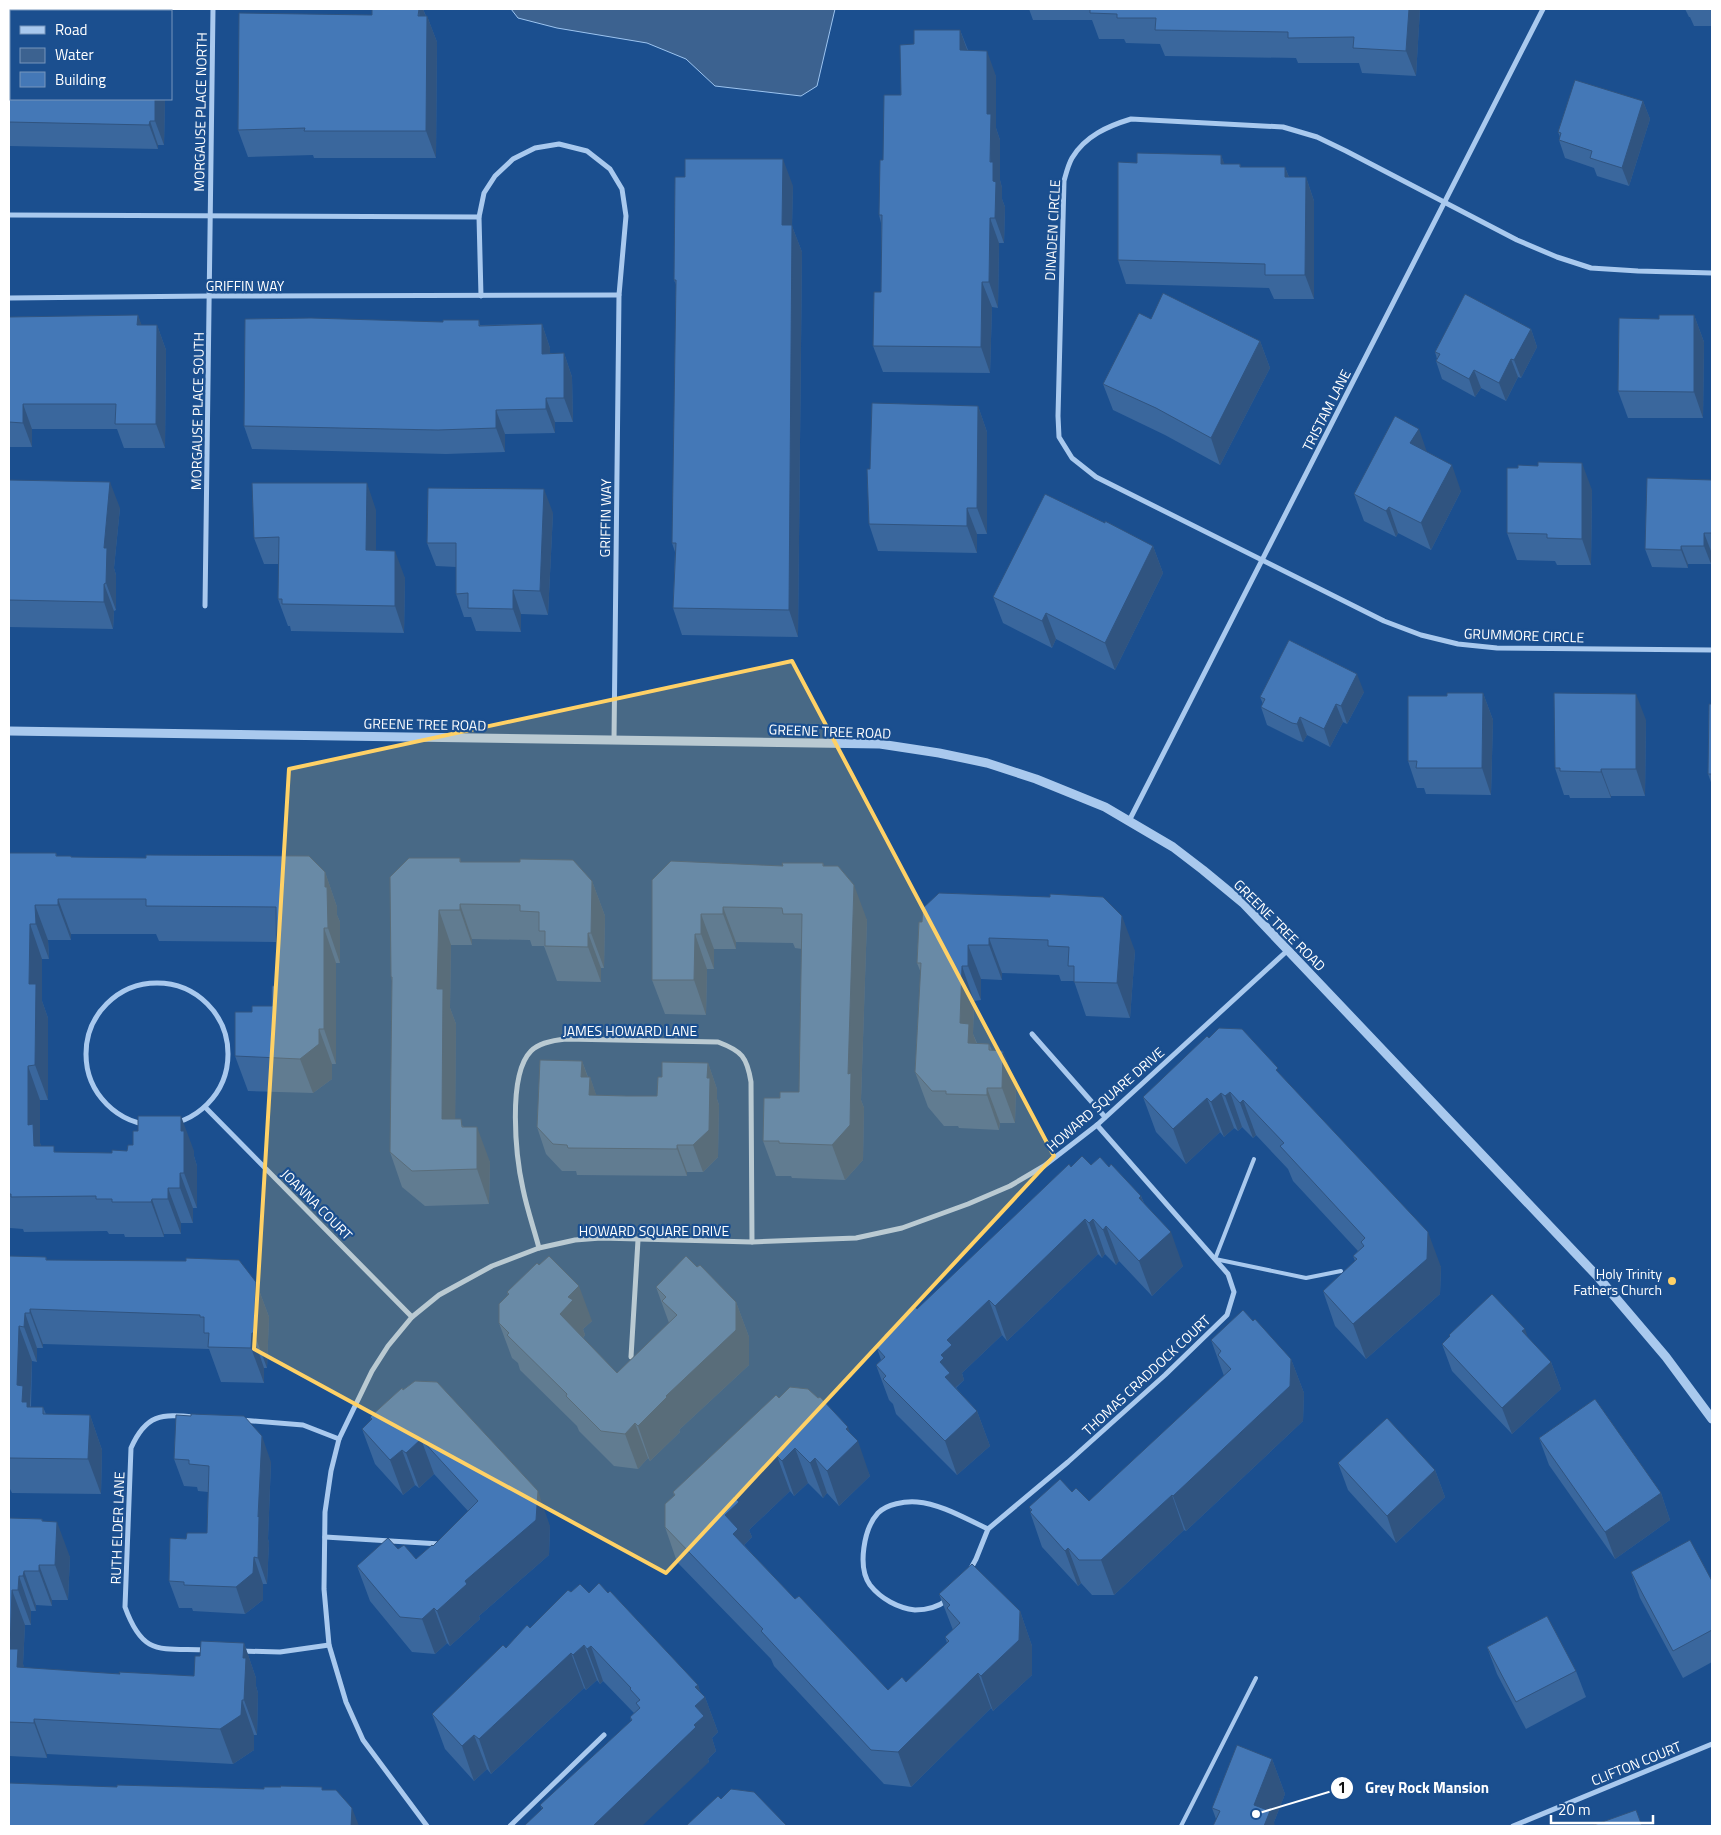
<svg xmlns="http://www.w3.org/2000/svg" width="1721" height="1835" viewBox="0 0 1721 1835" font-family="'Titillium Web',sans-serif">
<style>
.water{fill:#3c6290;stroke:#9cc4f0}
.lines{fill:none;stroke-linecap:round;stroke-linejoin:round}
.service{stroke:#a9c9ee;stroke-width:4}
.minor{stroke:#a9c9ee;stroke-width:5}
.tertiary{stroke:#a9c9ee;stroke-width:9}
.wall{fill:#3a679d}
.shaded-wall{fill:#305480}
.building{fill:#4478b7;stroke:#305480}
.marked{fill:#ffd166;fill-opacity:0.2;stroke:#ffd166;stroke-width:4;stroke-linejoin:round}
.poi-dot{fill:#ffd166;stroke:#1b4f8f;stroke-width:2}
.labels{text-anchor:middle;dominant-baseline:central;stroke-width:4.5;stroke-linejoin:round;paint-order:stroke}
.street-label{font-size:14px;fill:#fff;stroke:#1b4f8f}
.poi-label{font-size:14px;fill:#fff;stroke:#1b4f8f;text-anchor:end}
.leader{fill:none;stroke:#fff;stroke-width:2}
.callout-dot{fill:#fff;stroke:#1b4f8f;stroke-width:2}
.mark-label{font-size:15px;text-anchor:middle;font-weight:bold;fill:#111}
.callout-label{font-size:15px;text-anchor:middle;font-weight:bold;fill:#fff;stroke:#1b4f8f;stroke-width:4.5;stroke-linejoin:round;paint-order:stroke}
</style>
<rect width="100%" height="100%" fill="#1b4f8f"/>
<polygon class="water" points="511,9 835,9 817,86 801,96 715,86 686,59 647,43 557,28 518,18"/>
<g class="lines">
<g class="service">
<polyline points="1254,1159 1215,1259 1306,1278 1341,1271"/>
<polyline points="1181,1826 1256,1678"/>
</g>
<g class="minor">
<polyline points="9,215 479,217"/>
<path d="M1712,273L1638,271L1591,268L1557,257L1517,240L1346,151L1317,137L1283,127L1131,119C1108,126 1085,136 1072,158C1068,165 1066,174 1064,181L1058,416L1059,437L1072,458L1096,477L1384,621L1421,635L1458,644L1497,648L1712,650"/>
<polyline points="481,296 479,217 484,193 495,176 513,159 535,148 559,144 587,151 610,169 622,189 626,216 619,295 614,740"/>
<polyline points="9,298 210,296 619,295"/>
<polyline points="205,606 213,9"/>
<polyline points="1129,821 1543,9"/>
<circle cx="157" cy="1054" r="71"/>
<polyline points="1032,1034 1105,1117"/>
<polyline points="205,1107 412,1317"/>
<path d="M539,1248C534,1229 527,1209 523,1189C516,1158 507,1075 531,1051C540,1042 555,1040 566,1039L718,1042C742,1051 747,1057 751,1082L752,1242"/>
<polyline points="631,1357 638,1240"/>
<path d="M195,1417C161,1414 146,1414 131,1448L125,1607C143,1657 160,1648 207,1650"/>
<polyline points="241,1420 303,1425 339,1439"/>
<polyline points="325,1537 440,1544"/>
<polyline points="970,1570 976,1559 988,1529 1068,1462 1165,1375 1227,1315 1234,1292 1228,1274 1097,1125"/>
<path d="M947,1600C938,1607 926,1610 915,1610C898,1608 881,1599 870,1585C857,1567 864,1528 878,1513C887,1504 905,1501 917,1502C941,1504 966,1519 988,1529"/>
<polyline points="240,1651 280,1652 329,1645"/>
<polyline points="427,1826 363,1740 346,1702 329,1645 324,1589 325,1512 331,1471 339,1439 372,1371 388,1346 412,1317 439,1295 492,1266 539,1248 575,1240 601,1238 752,1242 856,1238 902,1228 968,1204 1010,1186 1044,1166 1097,1125 1288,950"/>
<polyline points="510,1826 604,1735"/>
<polyline points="1513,1826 1712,1744"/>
</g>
<polyline class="tertiary" points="9,731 880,744 939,753 987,763 1036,779 1105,807 1173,847 1203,870 1243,903 1598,1277 1666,1357 1712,1419"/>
</g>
<g class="wall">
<polygon points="9,9 11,11 165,99 164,145 158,145 158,149 9,146"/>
<polygon points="372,9 423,9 426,16 427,16 437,42 436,158 314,158 313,155 248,157 238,130 372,15"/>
<polygon points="1029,9 1420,9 1416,76 1362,73 1359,63 1298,63 1296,58 1165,56 1160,44 1126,43 1124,39 1099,39 1092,20 1033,20"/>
<polygon points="1685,9 1712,9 1712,26 1694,26 1690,17 1689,17"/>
<polygon points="960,30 968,50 996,76 996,128 1000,140 1000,180 1002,188 1002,199 1005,207 1004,243 999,243 998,308 992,307 990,373 883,372 873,346 881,292 881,223 879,215 883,160 914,44"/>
<polygon points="1643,101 1650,119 1629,186 1597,176 1594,168 1565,158 1559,140 1560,137 1558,132"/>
<polygon points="1221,155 1224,164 1240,164 1241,167 1285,167 1289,177 1306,177 1314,201 1314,299 1274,299 1269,288 1126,284 1118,260 1137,163"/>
<polygon points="793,186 792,226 802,252 798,637 682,635 673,608 675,552 672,543 676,285 674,280"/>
<polygon points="138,315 141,325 157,325 166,350 165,448 124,448 117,429 32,429 32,447 9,447 9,317"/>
<polygon points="1694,315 1704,342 1703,418 1628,418 1618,391 1659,319"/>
<polygon points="479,320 480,325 542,324 550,348 550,353 564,353 572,377 573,422 555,422 555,433 505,434 505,452 446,454 252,449 244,426"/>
<polygon points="1531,329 1537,347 1521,378 1518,377 1506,401 1481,388 1475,397 1442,379 1436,361 1437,359 1435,352"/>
<polygon points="1260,341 1270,368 1220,465 1165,435 1113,410 1103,384"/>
<polygon points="978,406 987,432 987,534 977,534 977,553 878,551 869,524 870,469"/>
<polygon points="1427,452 1461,491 1431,550 1398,533 1396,537 1364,521 1354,494"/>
<polygon points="9,480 120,508 114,568 116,575 116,610 114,611 113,629 9,627"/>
<polygon points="1712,480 1712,551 1711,551 1711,564 1688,564 1688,568 1652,567 1645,549"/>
<polygon points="1592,490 1591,565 1557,565 1555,561 1517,560 1507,533"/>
<polygon points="376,510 376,551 405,578 404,633 291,631 290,626 288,626 278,599 279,564 264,564 254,538"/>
<polygon points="553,513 548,615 521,614 521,632 476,631 471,617 464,617 456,594 456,567 436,566 427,543"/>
<polygon points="1153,546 1163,573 1115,670 1056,639 1052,648 1003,623 993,597"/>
<polygon points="1364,692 1347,724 1343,722 1330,747 1307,735 1303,742 1299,741 1267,725 1261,707 1263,704 1260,697"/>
<polygon points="1483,693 1493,720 1491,795 1426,794 1424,788 1417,788 1408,761"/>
<polygon points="1712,704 1712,785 1708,774"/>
<polygon points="1646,720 1645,796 1611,796 1611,798 1570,798 1569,795 1564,795 1555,768"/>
<polygon points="9,853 56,853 57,856 71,856 72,857 325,872 337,907 337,915 340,922 340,963 336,963 336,1064 332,1064 332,1079 313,1093 248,1091 235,1056 252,1012 272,1006 277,985 276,942 159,941 156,934 71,934 71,940 48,940 49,959 42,959 42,1001 48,1018 48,1100 40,1100 40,1143 41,1146 56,1152 112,1153 194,1151 194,1156 197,1166 197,1208 193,1208 193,1223 181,1223 181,1234 164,1234 164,1237 125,1237 124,1234 109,1234 107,1231 24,1232 23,1229 10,1228 9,1227"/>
<polygon points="460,858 461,862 592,881 605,916 604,968 601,968 601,982 557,981 544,946 532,946 530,940 472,939 472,945 451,945 450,1008 456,1024 455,1119 464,1127 490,1162 489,1204 425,1206 402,1187 390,1152 392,981 391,977"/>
<polygon points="823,863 824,866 867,920 861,1100 864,1108 863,1160 845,1180 792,1178 791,1176 776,1176 763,1141 780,1098 799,1092 802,949 795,948 793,943 736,942 736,949 714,949 714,969 707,969 706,1015 665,1014 652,980 652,880 783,866"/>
<polygon points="919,922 1135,951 1130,1018 1086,1016 1074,981 1061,981 1059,975 1002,973 1002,980 981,979 981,1000 974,1001 973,1034 977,1043 989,1044 992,1050 1003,1051 1016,1085 1015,1123 1000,1123 999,1130 959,1128 958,1126 944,1126 928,1107 915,1072 921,973 917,963"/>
<polygon points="1209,1038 1280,1075 1441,1267 1440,1294 1366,1359 1335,1326 1323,1291 1355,1261 1353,1256 1358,1251 1293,1181 1288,1169 1256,1135 1253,1138 1242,1127 1238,1131 1234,1128 1224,1137 1220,1132 1186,1164 1156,1132 1143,1097"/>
<polygon points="582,1061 588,1077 590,1077 596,1095 627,1096 657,1096 662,1077 708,1063 717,1089 717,1099 719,1105 718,1157 703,1172 687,1172 687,1176 577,1175 576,1171 562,1171 546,1154 537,1127"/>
<polygon points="1091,1165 1109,1167 1141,1196 1144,1203 1183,1266 1152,1296 1119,1261 1116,1265 1105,1254 1102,1258 1098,1254 1007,1341 1002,1335 962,1373 964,1380 956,1388 977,1411 990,1446 957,1475 896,1414 893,1404 889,1400 876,1365 881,1360 877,1348 886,1339 884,1335 917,1309 1071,1167"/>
<polygon points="9,1256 46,1257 47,1260 256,1282 269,1317 267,1368 264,1368 264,1383 221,1382 209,1349 43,1344 43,1348 37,1348 37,1362 32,1361 31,1407 43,1407 46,1414 90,1415 102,1450 101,1494 12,1493 10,1489 9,1489"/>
<polygon points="697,1267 736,1302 749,1337 749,1365 679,1430 680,1432 650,1461 648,1458 638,1469 614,1466 579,1431 577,1426 520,1370 518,1363 512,1358 499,1323 508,1295 507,1292 592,1321 583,1329 585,1335 583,1338 617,1373 669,1323 656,1287"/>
<polygon points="1253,1321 1291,1359 1304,1393 1303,1421 1186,1531 1184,1530 1114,1595 1092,1595 1081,1583 1078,1586 1042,1547 1030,1512 1031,1511 1029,1507 1072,1492 1089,1501 1224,1376 1211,1340"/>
<polygon points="1449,1335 1527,1337 1551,1362 1561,1389 1512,1434 1452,1371 1442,1344 1450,1337"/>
<polygon points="402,1388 550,1526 549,1555 479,1616 480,1619 450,1646 447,1643 435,1654 412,1652 370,1601 357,1566 398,1549 416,1559 433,1546 468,1511 434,1474 419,1488 415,1485 403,1495 375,1464 362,1429 371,1421 370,1417"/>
<polygon points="779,1398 851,1434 870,1476 839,1506 827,1493 823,1498 808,1483 794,1496 790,1491 749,1530 752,1537 744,1545 795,1599 888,1690 906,1682 947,1643 945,1637 953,1630 939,1594 1020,1611 1032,1646 1032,1675 993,1711 991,1708 911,1787 884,1784 774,1666 771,1659 677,1562 665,1527 674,1495 673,1492"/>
<polygon points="1539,1438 1661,1493 1670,1520 1615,1559 1549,1465"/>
<polygon points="174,1459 271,1462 268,1539 269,1543 267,1584 263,1584 263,1600 245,1614 193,1611 192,1608 179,1608 169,1581 186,1539 207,1533 208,1492 198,1491 197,1487 184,1486"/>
<polygon points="1338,1463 1435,1470 1445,1497 1396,1543 1348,1490"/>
<polygon points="9,1518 42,1519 43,1521 70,1557 68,1600 52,1600 52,1606 36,1605 36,1611 31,1611 31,1625 25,1625 23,1664 24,1668 120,1674 194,1676 200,1656 244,1643 256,1678 256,1686 258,1693 257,1735 254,1735 254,1750 233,1764 47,1754 47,1758 9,1756"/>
<polygon points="1631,1572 1712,1581 1712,1662 1683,1678 1640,1598"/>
<polygon points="571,1592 589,1593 698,1685 700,1692 705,1697 718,1732 712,1738 716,1751 708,1759 709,1762 542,1809 540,1805 631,1721 630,1717 634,1713 603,1681 600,1684 597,1680 586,1690 584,1688 491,1774 487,1769 474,1781 445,1749 432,1714"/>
<polygon points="1487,1647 1576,1671 1586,1697 1526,1729 1497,1674"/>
<polygon points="1272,1759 1285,1794 1274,1822 1216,1819 1212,1808"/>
</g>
<g class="shaded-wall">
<polygon points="419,9 423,9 427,20 427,16 437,42 436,158 426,131"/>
<polygon points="1409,9 1420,9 1416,76 1406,51"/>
<polygon points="960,30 969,55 960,50"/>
<polygon points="987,51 996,76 996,128 1000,140 1000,180 1002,188 1002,199 1005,207 1004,243 995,218 987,114"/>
<polygon points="155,99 165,99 164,145 155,121"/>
<polygon points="1643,101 1650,119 1629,186 1622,168"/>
<polygon points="150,121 158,145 158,149 149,125"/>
<polygon points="1221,155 1230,179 1221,164"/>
<polygon points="783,159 793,186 792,226 802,252 798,637 789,610 782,225"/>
<polygon points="1285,167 1294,191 1285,177"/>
<polygon points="1306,177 1314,201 1314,299 1305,275"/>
<polygon points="990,218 999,243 998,308 989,282"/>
<polygon points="982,282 992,307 990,373 981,347"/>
<polygon points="138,315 147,340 137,325"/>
<polygon points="1694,315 1704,342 1703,418 1694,392"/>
<polygon points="542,324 550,348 551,377 542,354"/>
<polygon points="157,325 166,350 165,448 156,424"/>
<polygon points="1531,329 1537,347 1521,378 1514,360"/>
<polygon points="1260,341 1270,368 1220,465 1211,438"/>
<polygon points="564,353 572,377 573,422 564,398"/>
<polygon points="1511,359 1518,377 1506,401 1499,383"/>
<polygon points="1474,370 1481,388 1475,397 1469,379"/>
<polygon points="546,398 555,422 555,433 546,409"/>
<polygon points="23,404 32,429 32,447 23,423"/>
<polygon points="978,406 987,432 987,534 977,508"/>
<polygon points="496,410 505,434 505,452 496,428"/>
<polygon points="1419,429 1428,455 1410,443"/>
<polygon points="1582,463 1592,490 1591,565 1582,539"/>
<polygon points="1452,465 1461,491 1431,550 1421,523"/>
<polygon points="110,482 120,508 114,568 116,575 116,610 106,583 104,548"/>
<polygon points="367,483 376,510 376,577 366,550"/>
<polygon points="544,489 553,513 548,615 540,591"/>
<polygon points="1389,507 1398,533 1396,537 1386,511"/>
<polygon points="967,508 977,534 977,553 967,526"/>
<polygon points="1704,533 1711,551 1711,564 1704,546"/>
<polygon points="1153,546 1163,573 1115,670 1105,643"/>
<polygon points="1681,546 1688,564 1688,568 1681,550"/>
<polygon points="395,551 405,578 404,633 395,606"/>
<polygon points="104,584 114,611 113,629 104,602"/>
<polygon points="513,590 521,614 521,632 513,609"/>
<polygon points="1046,613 1056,639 1052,648 1042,621"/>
<polygon points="1357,674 1364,692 1347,724 1341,706"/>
<polygon points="1483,693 1493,720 1491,795 1482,768"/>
<polygon points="1636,694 1646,720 1645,796 1636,769"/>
<polygon points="1336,704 1343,722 1330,747 1324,729"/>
<polygon points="1300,717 1307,735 1303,742 1297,724"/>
<polygon points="1601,769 1611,796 1611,798 1601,772"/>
<polygon points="325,872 337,907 337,915 340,922 340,963 328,928 325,887"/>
<polygon points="592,881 605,916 604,968 591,933"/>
<polygon points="854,885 867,920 861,1100 864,1108 863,1160 845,1180 832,1145 848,1074"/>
<polygon points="58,899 71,934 71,940 58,905"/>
<polygon points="460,904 472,939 472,945 460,910"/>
<polygon points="35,905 48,940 49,959 36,924"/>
<polygon points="723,907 736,942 736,949 723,914"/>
<polygon points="439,910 451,945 450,1008 456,1024 455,1154 442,1119 437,989"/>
<polygon points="701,914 714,949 714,969 701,934"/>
<polygon points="1122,916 1135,951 1130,1018 1117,983"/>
<polygon points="30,924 42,959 42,1001 48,1018 48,1100 35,1065 29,984"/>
<polygon points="324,928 336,963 336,1064 324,1029"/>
<polygon points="588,933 601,968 601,982 588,947"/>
<polygon points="695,934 707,969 706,1015 694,980"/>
<polygon points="989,938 1002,973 1002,980 989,945"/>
<polygon points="968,945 981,979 981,1000 968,966"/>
<polygon points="962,966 974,1001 973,1034 982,1058 981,1078 960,1023"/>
<polygon points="319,1029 332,1064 332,1079 313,1093 300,1059"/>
<polygon points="1003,1051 1016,1085 1015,1123 1002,1088"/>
<polygon points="582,1061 589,1081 590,1077 599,1103 599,1122 581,1077"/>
<polygon points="708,1063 717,1089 717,1099 719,1105 718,1157 703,1172 693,1145"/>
<polygon points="28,1066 40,1100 40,1143 46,1159 34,1146 28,1125"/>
<polygon points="987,1088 1000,1123 999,1130 987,1095"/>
<polygon points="1230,1092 1242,1127 1238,1131 1225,1096"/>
<polygon points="1221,1093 1234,1128 1224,1137 1211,1102"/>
<polygon points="1207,1098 1220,1132 1186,1164 1173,1129"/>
<polygon points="1243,1100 1256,1135 1253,1138 1240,1103"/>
<polygon points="181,1116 194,1151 194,1156 197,1166 197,1208 184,1173 181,1131"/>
<polygon points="477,1127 490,1162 489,1204 477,1169"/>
<polygon points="677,1145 687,1172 687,1176 677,1149"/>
<polygon points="180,1173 193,1208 193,1223 180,1188"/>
<polygon points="168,1188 181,1223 181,1234 168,1199"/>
<polygon points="1141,1196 1154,1230 1139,1198"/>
<polygon points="152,1199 164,1234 164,1237 151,1202"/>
<polygon points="1085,1219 1098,1254 1007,1341 995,1306"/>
<polygon points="1093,1219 1105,1254 1102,1258 1089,1223"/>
<polygon points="1106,1226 1119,1261 1116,1265 1103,1230"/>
<polygon points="1171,1232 1183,1266 1152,1296 1139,1261"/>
<polygon points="1428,1232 1441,1267 1440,1294 1366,1359 1353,1324"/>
<polygon points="256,1282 269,1317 267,1368 254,1333"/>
<polygon points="579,1286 592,1321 583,1329 585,1335 573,1349 560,1314 568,1297"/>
<polygon points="989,1300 1002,1335 962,1373 964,1380 955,1388 958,1412 940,1362 941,1355 947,1340"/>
<polygon points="736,1302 749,1337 749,1365 679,1430 680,1432 650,1461 638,1426 666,1396"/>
<polygon points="30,1309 43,1344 43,1348 30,1313"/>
<polygon points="25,1313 37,1348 37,1362 24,1327"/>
<polygon points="19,1326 32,1361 30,1406 36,1421 22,1402 17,1385"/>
<polygon points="1525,1329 1534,1356 1522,1331"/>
<polygon points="252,1333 264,1368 264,1383 251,1348"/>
<polygon points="1291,1359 1304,1393 1303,1421 1186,1531 1173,1496"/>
<polygon points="1551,1362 1561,1389 1512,1434 1502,1408"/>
<polygon points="977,1411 990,1446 957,1475 945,1441"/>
<polygon points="90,1415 102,1450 101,1494 88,1459"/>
<polygon points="635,1423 648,1458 638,1469 625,1434"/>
<polygon points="848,1427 854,1444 858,1441 870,1476 839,1506 827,1471 846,1429"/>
<polygon points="262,1436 271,1462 268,1539 269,1543 267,1584 258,1558 258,1517"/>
<polygon points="421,1439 434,1474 419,1488 406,1453"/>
<polygon points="795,1448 808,1483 794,1496 782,1461"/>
<polygon points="402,1450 415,1485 403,1495 390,1460"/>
<polygon points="777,1456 790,1491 749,1530 752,1537 744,1545 746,1569 725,1515 734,1497"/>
<polygon points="815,1458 827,1493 823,1498 810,1463"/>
<polygon points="1435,1470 1445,1497 1396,1543 1387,1516"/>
<polygon points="538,1491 550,1526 549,1555 479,1616 480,1619 450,1646 437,1611 465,1581"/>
<polygon points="1661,1493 1670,1520 1615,1559 1605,1532"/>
<polygon points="1172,1495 1184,1530 1114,1595 1101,1560"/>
<polygon points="57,1522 70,1557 68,1600 55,1565"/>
<polygon points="1068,1548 1081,1583 1078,1586 1065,1551"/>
<polygon points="254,1557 263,1584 263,1600 245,1614 236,1587"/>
<polygon points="39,1565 52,1600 52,1606 39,1571"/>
<polygon points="24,1571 36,1605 36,1611 23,1576"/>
<polygon points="19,1576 31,1611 31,1625 18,1590"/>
<polygon points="12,1590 25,1625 23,1664 30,1684 30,1702 10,1649"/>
<polygon points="434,1608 447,1643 435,1654 422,1619"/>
<polygon points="1020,1611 1032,1646 1032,1675 993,1711 981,1676"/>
<polygon points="244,1643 256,1678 256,1686 258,1693 257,1735 244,1700 243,1658"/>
<polygon points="584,1645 597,1680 586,1690 573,1655"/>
<polygon points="591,1646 603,1681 600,1684 587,1649"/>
<polygon points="571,1653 584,1688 491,1774 479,1739"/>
<polygon points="978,1673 991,1708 911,1787 898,1752"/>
<polygon points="698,1685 703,1699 705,1697 718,1732 712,1738 716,1751 708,1759 709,1762 642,1826 593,1826 694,1725 695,1687"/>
<polygon points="242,1700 254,1735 254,1750 233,1764 220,1729"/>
<polygon points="34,1719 47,1754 47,1758 34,1723"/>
<polygon points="474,1735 487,1769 474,1781 462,1746"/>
<polygon points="1272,1759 1285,1794 1274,1822 1275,1826 1262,1826 1254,1805"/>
<polygon points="352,1808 359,1826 351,1826"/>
</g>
<g class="building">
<polygon points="9,9 24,9 24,11 11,11 11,99 155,99 155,121 150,121 149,125 9,122"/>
<rect x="103" y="9" width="54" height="2"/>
<polygon points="372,9 419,9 418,16 427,16 426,131 304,131 305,128 238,130 239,13 372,15"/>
<polygon points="1090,9 1409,9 1406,51 1353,48 1354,37 1288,38 1288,32 1155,30 1156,18 1117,18 1117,14 1090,13"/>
<polygon points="914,30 960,30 960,50 987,51 987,114 991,114 990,162 993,162 993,181 996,182 995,218 990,218 989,282 982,282 981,347 873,346 874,292 881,292 882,215 879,215 880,160 883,160 884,95 901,95 900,45 914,44"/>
<polygon points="1575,80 1643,101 1622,168 1590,158 1592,151 1559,140 1561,133 1558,132"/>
<polygon points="1712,96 1712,160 1711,160"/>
<polygon points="1137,153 1221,155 1221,164 1240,164 1240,167 1285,167 1285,177 1306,177 1305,275 1265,275 1265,264 1118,260 1118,162 1137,163"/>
<polygon points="685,159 783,159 782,225 792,225 789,610 673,608 676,543 672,543 676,280 674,280 675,177 685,177"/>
<polygon points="1163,293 1260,341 1211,438 1156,408 1103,384 1139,313 1151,319"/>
<polygon points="1465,294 1531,329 1514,360 1511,359 1499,383 1474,370 1469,379 1436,361 1440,354 1435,352"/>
<polygon points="138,315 137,325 157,325 156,424 115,424 116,404 23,404 23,423 9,422 9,317"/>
<polygon points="1659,315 1694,315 1694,392 1618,391 1619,318 1659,319"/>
<polygon points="311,318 443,322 443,320 479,320 479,326 542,324 542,354 564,353 564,398 546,398 546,409 496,410 496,428 438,430 244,426 245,319"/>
<polygon points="872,403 978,406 977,508 967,508 967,526 869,524 867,469 870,469"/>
<polygon points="1395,416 1419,429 1410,443 1452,465 1421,523 1389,507 1386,511 1354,494"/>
<polygon points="1538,462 1582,463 1582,539 1547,538 1547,534 1507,533 1507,468 1518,468 1518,465 1538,466"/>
<polygon points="1647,478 1712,480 1712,533 1704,533 1704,546 1681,546 1681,550 1645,549"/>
<polygon points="9,480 110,482 104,548 107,548 106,583 104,584 104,602 9,600"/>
<polygon points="252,483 367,483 366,550 395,551 395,606 282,604 282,599 278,599 279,537 254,538"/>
<polygon points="428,488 544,489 540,591 513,590 513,609 468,608 468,593 456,594 456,543 427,543"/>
<polygon points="1045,494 1105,523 1105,521 1153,546 1105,643 1046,613 1042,621 993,597"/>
<polygon points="1289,640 1357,674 1341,706 1336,704 1324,729 1300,717 1297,724 1292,723 1261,707 1265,699 1260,697"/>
<polygon points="1447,693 1483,693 1482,768 1416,768 1417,761 1408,761 1408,696 1447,696"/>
<polygon points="1554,693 1636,694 1636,769 1601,769 1601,772 1560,771 1560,768 1555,768"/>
<polygon points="1709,704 1712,704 1712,774 1708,774"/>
<polygon points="9,853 56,853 56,856 71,856 71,857 146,858 146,855 309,856 325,872 325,887 327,887 328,928 324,928 324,1029 319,1029 319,1044 300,1059 235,1056 235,1012 252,1012 252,1006 272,1006 272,986 277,985 276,907 146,906 146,899 58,899 58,905 35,905 36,924 30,924 29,984 36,984 35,1065 28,1066 28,1125 33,1124 34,1146 54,1146 54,1152 112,1153 112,1150 127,1151 128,1145 133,1145 133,1131 138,1131 138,1116 181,1116 181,1131 184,1131 184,1173 180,1173 180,1188 168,1188 168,1199 152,1199 151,1202 112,1202 112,1199 96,1199 96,1196 11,1197 11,1194 9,1194"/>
<polygon points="409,858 460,858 460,862 520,862 520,859 573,860 592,881 591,933 588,933 588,947 545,946 545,931 539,931 539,912 520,911 520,905 460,904 460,910 439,910 437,989 443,989 442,1119 461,1119 462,1127 477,1127 477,1169 412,1171 390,1152 392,977 391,977 390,877"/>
<polygon points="671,861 783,866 782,863 823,863 823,866 838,866 854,885 848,1074 851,1073 850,1125 832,1145 779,1143 779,1141 763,1141 764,1098 780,1098 780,1092 799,1092 802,914 783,914 782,908 723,907 723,914 701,914 701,934 695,934 694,980 652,980 652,880"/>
<polygon points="939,893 1050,897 1050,894 1103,897 1122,916 1117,983 1074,982 1074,966 1068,966 1069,947 1048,946 1048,940 989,938 989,945 968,945 968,966 962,966 960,1023 969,1024 968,1043 989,1044 989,1050 1003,1051 1002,1088 987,1088 987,1095 946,1094 946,1091 932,1091 915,1072 921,963 917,963 919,922 922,922 923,908"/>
<polygon points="1219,1028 1242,1029 1278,1068 1276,1070 1428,1232 1427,1259 1353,1324 1323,1291 1357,1259 1353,1256 1364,1246 1361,1242 1365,1238 1280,1146 1284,1143 1243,1100 1240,1103 1230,1092 1225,1096 1221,1093 1211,1102 1207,1098 1173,1129 1143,1097 1207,1036 1209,1038"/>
<polygon points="540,1060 582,1061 581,1077 590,1077 589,1095 627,1096 657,1096 658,1077 662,1077 662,1062 708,1063 707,1078 710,1078 709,1130 693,1145 677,1145 677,1149 568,1148 567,1145 553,1144 537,1127"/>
<polygon points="1082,1156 1091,1165 1100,1157 1109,1167 1111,1164 1141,1196 1139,1198 1171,1232 1139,1261 1106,1226 1103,1230 1093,1219 1089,1223 1085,1219 995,1306 989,1300 947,1340 952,1345 941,1355 944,1358 940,1362 950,1373 945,1377 977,1411 945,1441 883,1379 886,1376 876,1365 885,1357 877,1348 887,1338 884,1335 915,1307 917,1309 1069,1164 1071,1167"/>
<polygon points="9,1256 46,1257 46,1260 186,1261 186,1258 239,1260 256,1282 254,1333 252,1333 251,1348 208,1347 209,1333 204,1333 204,1317 200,1317 200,1315 30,1309 30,1313 25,1313 24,1327 19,1326 17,1385 23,1386 22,1402 27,1402 27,1407 43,1407 43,1414 90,1415 88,1459 9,1458"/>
<polygon points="549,1256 579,1286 568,1297 573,1300 560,1314 617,1373 677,1315 662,1301 666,1297 656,1287 686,1256 697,1267 700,1265 736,1302 736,1330 666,1396 667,1397 638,1426 635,1423 625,1434 601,1431 566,1396 567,1394 507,1335 509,1333 499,1323 499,1304 509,1294 507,1292 537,1263 539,1265"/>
<polygon points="1492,1294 1525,1329 1522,1331 1551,1362 1502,1408 1442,1344 1450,1336 1449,1335"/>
<polygon points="1243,1310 1253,1321 1255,1319 1291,1359 1290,1386 1173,1496 1172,1495 1101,1560 1079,1560 1068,1548 1065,1551 1030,1512 1032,1510 1029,1507 1060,1479 1072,1492 1076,1488 1089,1501 1231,1369 1218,1355 1221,1351 1211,1340"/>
<polygon points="415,1381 437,1382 538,1491 536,1520 465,1581 467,1584 437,1611 434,1608 422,1619 400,1617 357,1566 388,1538 398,1549 404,1545 416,1559 432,1545 433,1546 478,1501 421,1439 406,1453 402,1450 390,1460 362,1429 372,1419 370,1417 402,1388 403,1390"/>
<polygon points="790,1387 808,1389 818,1398 820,1397 848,1427 846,1429 858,1441 827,1471 815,1458 810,1463 795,1448 782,1461 777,1456 734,1497 739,1502 725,1515 738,1529 733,1534 795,1599 799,1596 888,1690 902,1677 906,1682 949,1641 945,1637 960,1623 947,1608 950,1605 939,1594 972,1564 1020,1611 1019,1640 981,1676 978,1673 898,1752 871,1750 761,1631 763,1629 665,1527 665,1504 675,1495 673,1492 776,1395 779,1398"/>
<polygon points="1595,1399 1661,1493 1605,1532 1539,1438"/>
<polygon points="191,1414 244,1416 262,1436 258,1517 259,1516 258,1558 254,1557 253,1573 236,1587 184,1585 184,1582 169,1581 170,1538 186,1539 187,1533 207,1533 209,1466 189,1464 189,1460 174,1459 176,1415 191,1416"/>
<polygon points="1387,1418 1435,1470 1387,1516 1338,1463"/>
<polygon points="9,1518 42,1519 42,1521 57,1522 55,1565 39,1565 39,1571 24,1571 23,1576 19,1576 18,1590 12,1590 10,1649 18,1649 17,1667 120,1674 119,1672 194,1676 195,1656 200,1656 201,1641 244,1643 243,1658 246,1658 244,1700 242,1700 241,1715 220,1729 34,1719 34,1723 9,1722"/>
<polygon points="1690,1540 1712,1581 1712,1630 1673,1651 1631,1572"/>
<polygon points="599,1583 608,1593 610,1591 698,1685 695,1687 705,1697 695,1706 704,1716 694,1725 696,1727 593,1826 524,1826 543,1808 540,1805 632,1720 630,1717 640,1708 636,1703 640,1700 630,1689 631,1688 591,1646 587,1649 584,1645 573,1655 571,1653 479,1739 474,1735 462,1746 432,1714 503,1645 506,1648 527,1625 530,1628 568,1590 571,1592 580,1584 589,1593"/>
<polygon points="1547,1616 1576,1671 1516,1702 1487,1647"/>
<polygon points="1237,1745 1272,1759 1254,1805 1270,1811 1264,1826 1213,1826 1220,1811 1212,1808"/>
<polygon points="9,1783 117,1787 117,1785 264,1789 264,1787 281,1787 280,1786 322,1787 322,1790 336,1790 352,1808 351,1826 9,1826"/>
<polygon points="731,1789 754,1792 787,1826 688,1826 687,1825 718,1796 721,1799"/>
<polygon points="1636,1810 1642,1826 1591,1826"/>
</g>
<path class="marked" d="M792,661L1054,1156L666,1573L254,1349L289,769Z"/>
<circle class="poi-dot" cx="1672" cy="1281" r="5"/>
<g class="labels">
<g class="street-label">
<text transform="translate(200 112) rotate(-89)">MORGAUSE PLACE NORTH</text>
<text transform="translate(1052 230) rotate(-87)">DINADEN CIRCLE</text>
<text x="245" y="285">GRIFFIN WAY</text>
<text transform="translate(1326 410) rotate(-63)">TRISTAM LANE</text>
<text transform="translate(197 411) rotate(-89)">MORGAUSE PLACE SOUTH</text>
<text transform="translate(605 518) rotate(-89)">GRIFFIN WAY</text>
<text transform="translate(1524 635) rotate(2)">GRUMMORE CIRCLE</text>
<text transform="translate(425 724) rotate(1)">GREENE TREE ROAD</text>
<text transform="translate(830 731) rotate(2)">GREENE TREE ROAD</text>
<text transform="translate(1280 925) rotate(45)">GREENE TREE ROAD</text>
<text x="630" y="1030">JAMES HOWARD LANE</text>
<text transform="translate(1105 1099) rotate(-41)">HOWARD SQUARE DRIVE</text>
<text transform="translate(317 1204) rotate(45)">JOANNA COURT</text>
<text x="654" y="1230">HOWARD SQUARE DRIVE</text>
<text transform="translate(1146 1375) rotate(-43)">THOMAS CRADDOCK COURT</text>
<text transform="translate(117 1528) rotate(-88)">RUTH ELDER LANE</text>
<text transform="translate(1636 1763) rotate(-22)">CLIFTON COURT</text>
</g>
<g class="poi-label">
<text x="1662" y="1273">Holy Trinity<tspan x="1662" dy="16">Fathers Church</tspan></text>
</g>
</g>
<path class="leader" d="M1256 1814L1342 1788"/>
<g class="callout-dot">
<circle cx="1256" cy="1814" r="5"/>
<circle cx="1342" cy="1788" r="12"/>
</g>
<g class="mark-label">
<text x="1342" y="1793">1</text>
</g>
<g class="callout-label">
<text x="1427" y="1793">Grey Rock Mansion</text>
</g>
<rect width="1721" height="1835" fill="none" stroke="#ffffff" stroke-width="20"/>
<rect x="10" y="10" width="162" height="90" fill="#1b4f8f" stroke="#7695bc"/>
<rect x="20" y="26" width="25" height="8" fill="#a9c9ee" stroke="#7695bc"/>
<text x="55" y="35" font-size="15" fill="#ffffff">Road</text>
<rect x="20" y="48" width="25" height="15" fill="#3c6290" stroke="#7695bc"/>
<text x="55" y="60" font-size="15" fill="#ffffff">Water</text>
<rect x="20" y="72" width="25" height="15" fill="#4478b7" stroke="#7695bc"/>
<text x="55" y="85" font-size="15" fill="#ffffff">Building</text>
<path d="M1551 1815v8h102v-8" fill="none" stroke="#ffffff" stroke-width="2.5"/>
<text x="1558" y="1815" font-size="15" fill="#ffffff" stroke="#1b4f8f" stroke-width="4" paint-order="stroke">20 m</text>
</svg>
